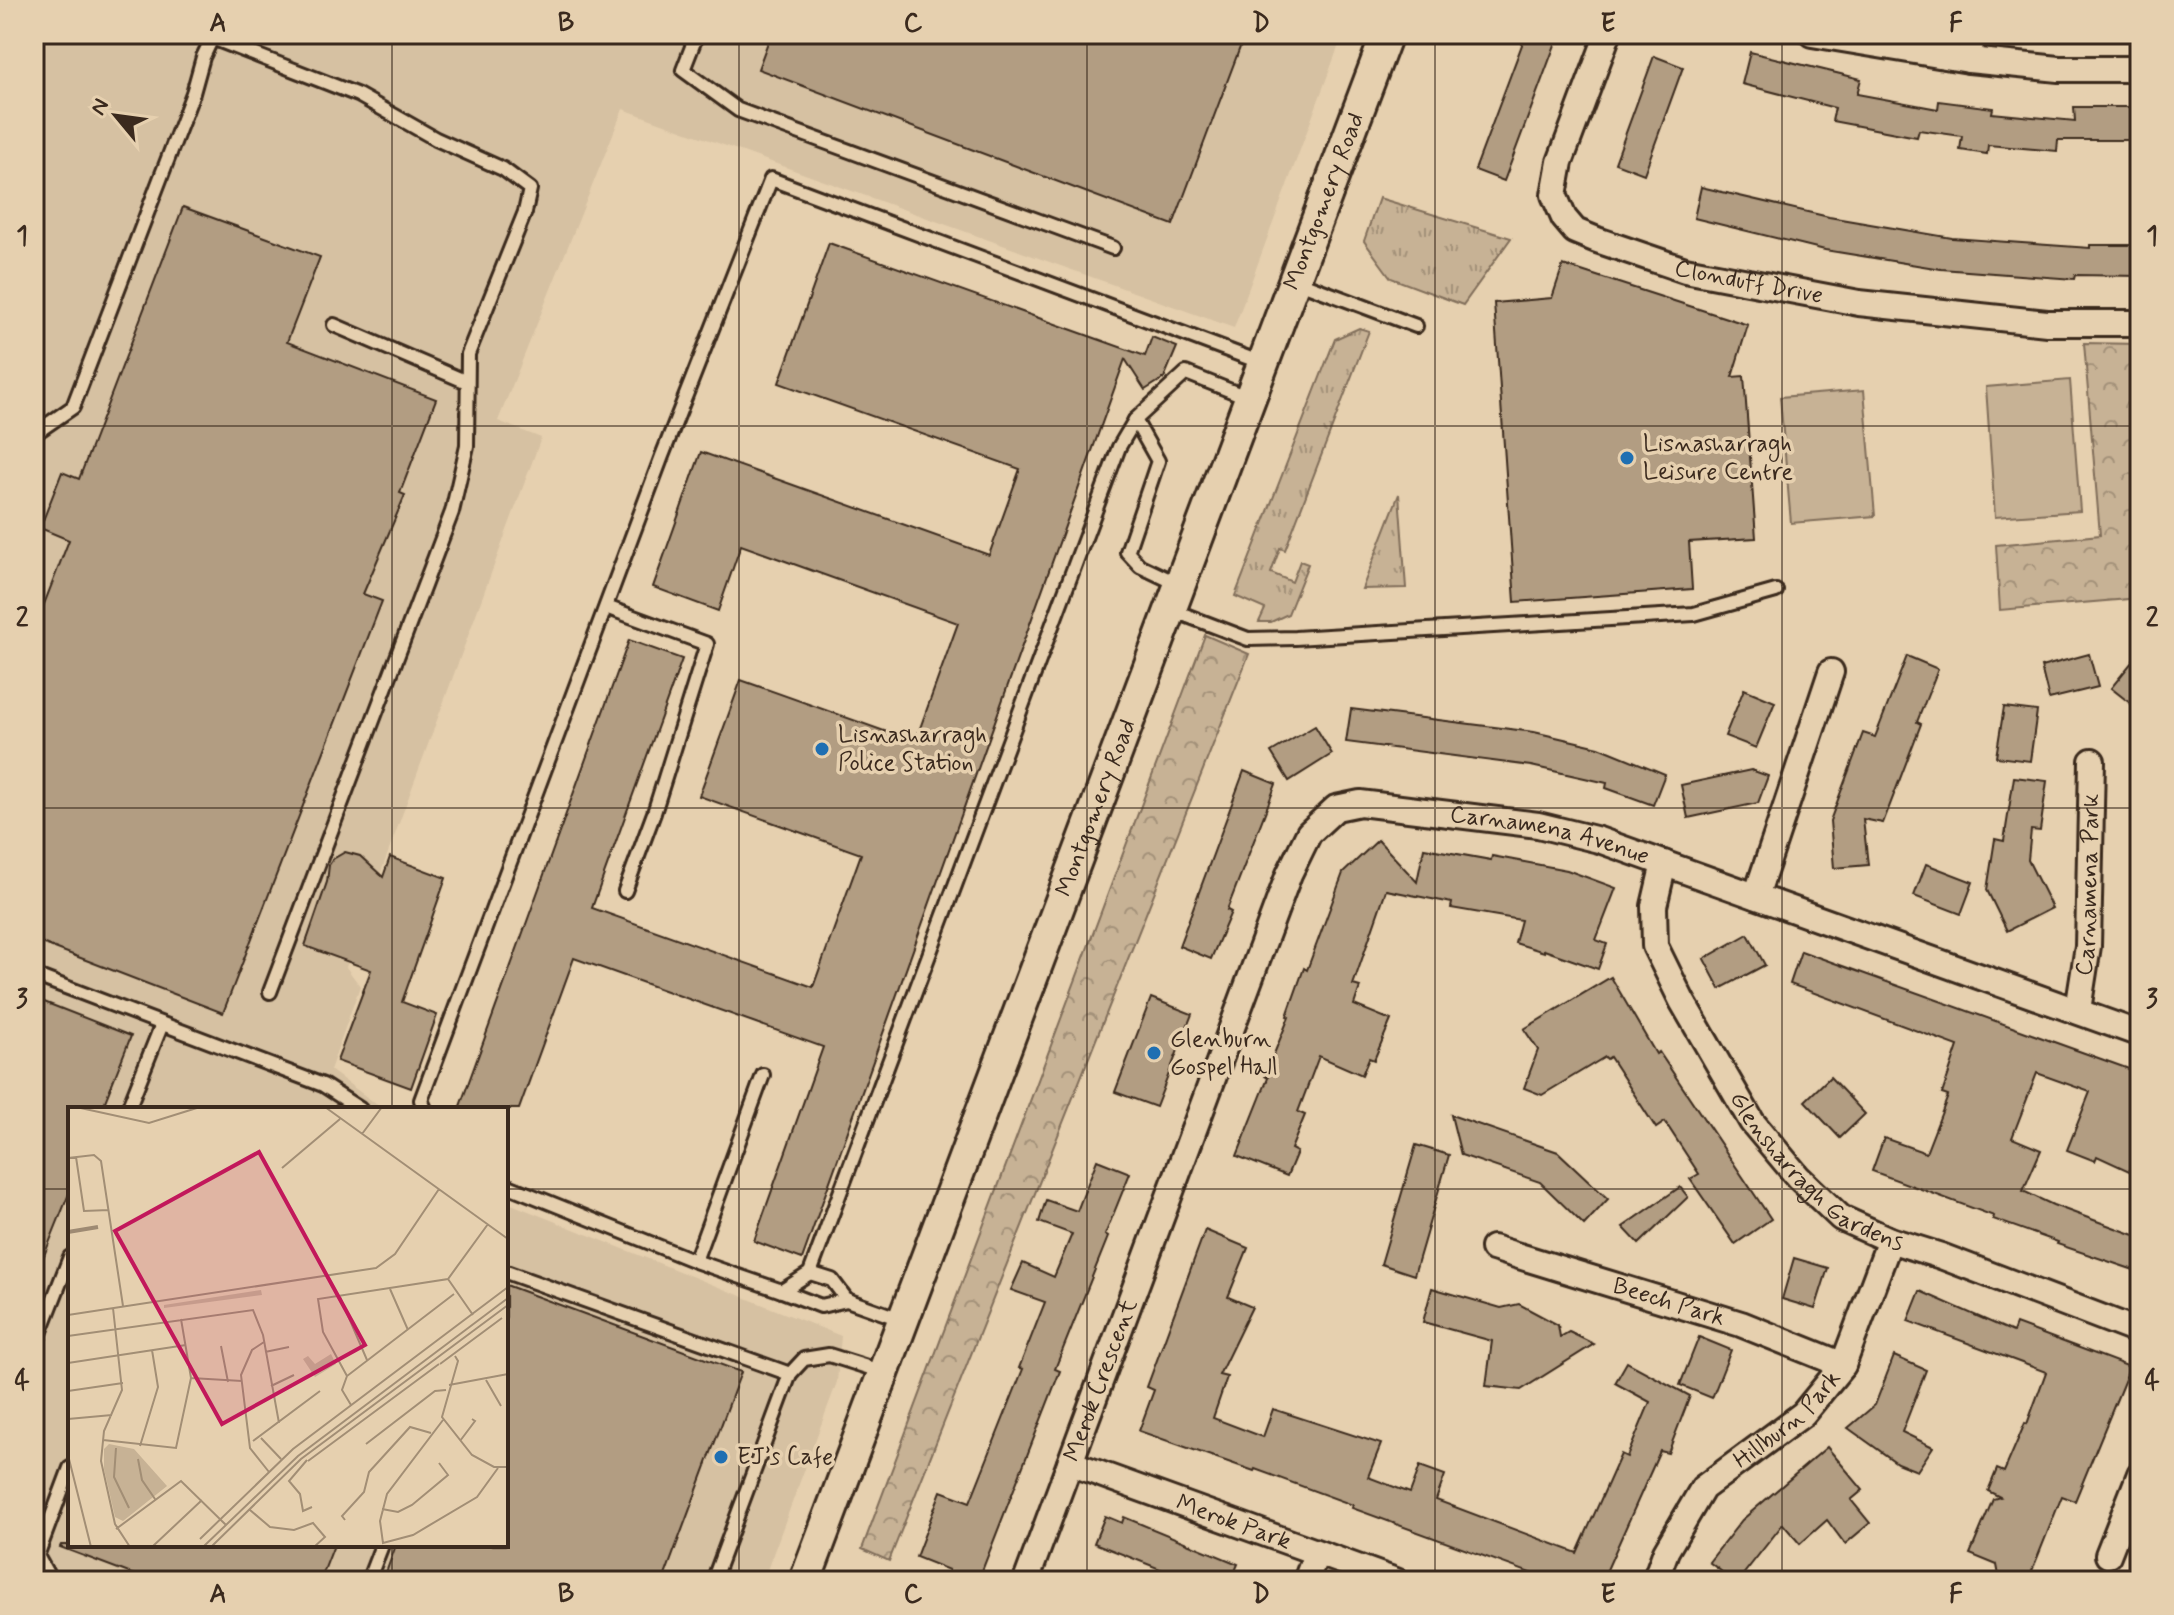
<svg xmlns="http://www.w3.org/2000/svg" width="2174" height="1615" viewBox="0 0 2174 1615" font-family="Mynerve,sans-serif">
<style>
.built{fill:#d6c1a2}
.grass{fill:url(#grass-tufts);stroke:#816e5a;stroke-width:2}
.park{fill:url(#park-crowns);stroke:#816e5a;stroke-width:2}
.garden{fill:#c7b295;stroke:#816e5a;stroke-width:2}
.building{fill:#b29d82;stroke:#3b2a1e;stroke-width:2}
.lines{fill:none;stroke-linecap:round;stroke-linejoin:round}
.service-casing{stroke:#3b2a1e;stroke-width:18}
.minor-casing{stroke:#3b2a1e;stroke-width:30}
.tertiary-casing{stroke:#3b2a1e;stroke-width:36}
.service{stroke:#e6d0af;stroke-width:12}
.minor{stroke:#e6d0af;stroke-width:24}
.tertiary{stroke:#e6d0af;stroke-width:30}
.grid{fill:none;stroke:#3b2a1e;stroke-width:2;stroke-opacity:0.55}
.poi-dot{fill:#1f6fb2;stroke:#e6d0af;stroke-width:3}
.labels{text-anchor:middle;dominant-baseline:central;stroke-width:7;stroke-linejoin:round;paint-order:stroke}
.street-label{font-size:24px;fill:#3b2a1e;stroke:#e6d0af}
.poi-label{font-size:24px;fill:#3b2a1e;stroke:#e6d0af;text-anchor:start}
.inset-river{fill:none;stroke:#9e8a73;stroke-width:4}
.inset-road{fill:none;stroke:#a28e75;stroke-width:2}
.view{fill:#c2185b;fill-opacity:0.15;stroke:#c2185b;stroke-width:4}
.inset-edge{fill:none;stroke:#3b2a1e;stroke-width:4}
.neatline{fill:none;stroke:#3b2a1e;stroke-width:3}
.grid-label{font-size:26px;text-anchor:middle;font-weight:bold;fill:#3b2a1e}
</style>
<defs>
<pattern id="grass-tufts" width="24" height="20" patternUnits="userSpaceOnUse" patternTransform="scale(2)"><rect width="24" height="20" fill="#c7b295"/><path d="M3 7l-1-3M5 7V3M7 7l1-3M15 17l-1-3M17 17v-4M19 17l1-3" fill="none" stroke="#a39179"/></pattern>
<pattern id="park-crowns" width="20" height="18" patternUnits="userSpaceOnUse" patternTransform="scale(2)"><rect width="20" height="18" fill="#c7b295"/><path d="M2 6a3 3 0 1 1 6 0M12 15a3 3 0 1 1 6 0" fill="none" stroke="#a39179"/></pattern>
</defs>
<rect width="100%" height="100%" fill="#e6d0af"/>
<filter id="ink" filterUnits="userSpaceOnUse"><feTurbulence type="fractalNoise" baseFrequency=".0125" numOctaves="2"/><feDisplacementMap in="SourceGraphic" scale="16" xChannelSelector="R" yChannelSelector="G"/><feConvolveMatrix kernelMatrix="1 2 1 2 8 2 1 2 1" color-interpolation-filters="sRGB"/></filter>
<g filter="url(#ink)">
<polygon class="built" points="34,34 1343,34 1234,328 623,109 498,421 541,438 346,967 360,986 330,1070 383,1109 70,1109 70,1545 506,1545 506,1202 841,1336 837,1382 763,1581 34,1581"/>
<g class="grass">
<polygon points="1379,198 1511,238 1463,305 1391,278 1364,241"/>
<polygon points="1359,328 1369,331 1285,550 1280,548 1271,573 1292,582 1300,561 1308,564 1288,614 1271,622 1259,622 1265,609 1235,596 1335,339"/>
<polygon points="1399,494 1406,588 1362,589"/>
</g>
<g class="park">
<polygon points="2084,343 2140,344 2140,598 2000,610 1996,545 2100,535"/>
<polygon points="1205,635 1249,654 889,1561 862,1549"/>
</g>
<g class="garden">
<polygon points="2070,380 2080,511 1995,517 1986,387"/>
<polygon points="1864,390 1875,516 1791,523 1780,397"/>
</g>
<g class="building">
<polygon points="771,34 1245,34 1173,225 758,69"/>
<polygon points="1526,34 1559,34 1504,181 1475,170"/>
<polygon points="1750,52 1861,79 1857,94 1938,109 1939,101 1993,108 1992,113 2075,121 2074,107 2140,107 2140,140 2058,140 2057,151 1988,145 1987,154 1960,150 1962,136 1919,130 1917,137 1832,121 1835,108 1742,84"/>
<polygon points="1654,56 1683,67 1644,174 1615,163"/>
<polygon points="1701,187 1829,217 1952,238 2090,248 2090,245 2140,245 2140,276 2075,275 2074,279 1941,269 1825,250 1694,218"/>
<polygon points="183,207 320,257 287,342 436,399 400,493 405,495 363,594 382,601 223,1013 34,940 34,630 69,540 40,528 62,472 79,479"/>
<polygon points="829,243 1145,356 1152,337 1177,347 1164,378 1145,390 1125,359 802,1259 754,1241 823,1047 574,958 519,1109 459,1109 629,640 682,659 592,908 813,987 861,854 699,796 741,680 915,742 958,623 741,545 718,611 653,587 701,452 989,555 1020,469 779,383"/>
<polygon points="1563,265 1748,325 1732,377 1744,376 1756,538 1689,542 1692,589 1515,602 1494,303 1552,298"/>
<polygon points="2140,652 2140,711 2111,688"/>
<polygon points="2089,654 2098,687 2049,699 2041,667"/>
<polygon points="1907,656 1938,669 1917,722 1921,724 1883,823 1863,819 1868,865 1834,868 1830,821 1863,733 1875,737"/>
<polygon points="1744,689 1775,702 1756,748 1725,736"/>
<polygon points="2004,707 2037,711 2030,761 1996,757"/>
<polygon points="1351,709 1534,732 1599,747 1665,774 1653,805 1606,788 1607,783 1531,766 1346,742"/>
<polygon points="1315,726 1332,754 1289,781 1271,752"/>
<polygon points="1751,770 1768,776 1758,803 1688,818 1681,785"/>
<polygon points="1244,771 1276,784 1227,910 1231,912 1211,959 1179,946"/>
<polygon points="2014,777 2047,781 2040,831 2031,830 2028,860 2052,908 2007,931 1987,890 1995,839 2004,841"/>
<polygon points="1378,840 1417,882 1424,848 1491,860 1492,856 1567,870 1616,888 1596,940 1607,944 1598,969 1544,950 1544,952 1515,943 1521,920 1451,908 1452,903 1386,890 1353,985 1360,987 1354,1005 1391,1020 1374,1060 1369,1058 1362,1075 1319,1056 1298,1112 1305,1115 1291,1149 1297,1152 1287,1176 1237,1156 1268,1078 1265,1076 1289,1017 1287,1016 1304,968 1307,970 1343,873"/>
<polygon points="345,852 360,856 383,877 390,857 446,878 402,1002 437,1015 411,1088 337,1061 371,970 305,946 327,882 329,865 333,859"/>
<polygon points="1926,864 1973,882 1961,914 1914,896"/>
<polygon points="1748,934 1765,965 1720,989 1704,959"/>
<polygon points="1801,951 2140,1073 2140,1176 2097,1156 2095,1161 2067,1150 2090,1092 2037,1073 2012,1138 2041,1150 2023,1191 2053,1205 2140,1237 2140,1272 2057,1244 2058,1242 1993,1219 1994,1216 1872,1171 1884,1138 1926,1153 1948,1096 1942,1094 1958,1046 1790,984"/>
<polygon points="1611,977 1656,1054 1659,1052 1771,1219 1735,1244 1690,1179 1699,1174 1665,1122 1656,1128 1610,1057 1607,1059 1605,1057 1542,1095 1524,1088 1538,1050 1524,1029"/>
<polygon points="34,998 131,1036 102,1109 70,1109 70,1191 35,1278"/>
<polygon points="1151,998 1192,1014 1156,1107 1115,1092"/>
<polygon points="1830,1077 1865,1114 1840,1138 1805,1101"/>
<polygon points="1451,1115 1558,1152 1608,1199 1584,1225 1540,1182 1461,1155"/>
<polygon points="1416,1145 1449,1155 1414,1275 1381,1264"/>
<polygon points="1097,1160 1130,1173 1105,1235 1108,1237 1055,1369 1060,1371 978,1581 945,1581 949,1570 916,1557 941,1491 970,1502 1023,1369 1019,1368 1045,1302 1011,1290 1023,1263 1054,1277 1072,1234 1039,1222 1046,1200 1077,1211"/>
<polygon points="1680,1187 1688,1197 1639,1244 1623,1227"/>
<polygon points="1205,1230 1248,1248 1228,1297 1252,1307 1219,1375 1227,1377 1213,1418 1263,1437 1273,1409 1381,1444 1368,1477 1410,1493 1420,1466 1445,1475 1436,1500 1577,1553 1621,1454 1627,1457 1650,1402 1615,1383 1627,1362 1690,1396 1668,1453 1660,1451 1602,1581 1552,1581 1352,1508 1353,1505 1255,1469 1254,1471 1139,1431 1154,1390 1147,1387"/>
<polygon points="1794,1258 1828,1268 1815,1309 1782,1299"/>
<polygon points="506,1285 741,1372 663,1581 383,1581 396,1545 506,1545"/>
<polygon points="1432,1288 1501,1308 1519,1304 1558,1325 1560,1337 1569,1332 1594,1344 1521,1390 1486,1386 1492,1341 1423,1322"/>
<polygon points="1920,1291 2013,1332 2016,1324 2130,1367 2075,1501 2062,1496 2028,1581 2000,1581 1997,1565 1970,1554 1993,1499 2000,1497 1988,1491 1997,1469 2004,1472 2025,1423 2027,1424 2046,1372 1908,1321"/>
<polygon points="1699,1337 1731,1350 1712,1398 1680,1385"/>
<polygon points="1894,1356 1926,1370 1902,1432 1933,1447 1917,1471 1897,1463 1848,1428 1875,1405"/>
<polygon points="1827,1447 1863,1490 1851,1500 1870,1523 1845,1544 1827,1520 1800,1544 1783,1524 1738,1581 1734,1581 1709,1562 1742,1520"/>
<polygon points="1105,1516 1122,1523 1124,1517 1238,1564 1231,1581 1176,1581 1178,1576 1094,1543"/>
<polygon points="61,1545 334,1545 320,1581 150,1581 60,1547"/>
</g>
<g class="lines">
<g class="service-casing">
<g id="service">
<polyline points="202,34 358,95 436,139 503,169 530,189 525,212 468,354 467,446 452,512 270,992"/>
<polyline points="697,34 683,70 738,110 1113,248"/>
<polyline points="1296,281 1416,326"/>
<polyline points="334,325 467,382"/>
<polyline points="1135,420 1158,461 1127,552 1140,566 1178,584"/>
<polyline points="34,434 73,407 193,93 203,57 214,34"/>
<polyline points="606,607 707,644 654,813 625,891"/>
<polyline points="1172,610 1248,639 1295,638 1694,614 1776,591"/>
<polyline points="34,975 323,1085 360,1109"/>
<polyline points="128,1109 162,1024"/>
<polyline points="425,1109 421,1100 662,456 771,179 1262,363"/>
<polyline points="506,1185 695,1261 782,1291 810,1273 1119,447 1135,420 1186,373 1249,398"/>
<polyline points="695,1261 763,1075"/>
<polyline points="506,1272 790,1374"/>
<polyline points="810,1273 832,1280 847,1300"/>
<polyline points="782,1291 821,1306 847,1300 903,1320"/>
<polyline points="34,1349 70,1257"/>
<polyline points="34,1555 37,1556 70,1468"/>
<polyline points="37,1556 51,1581"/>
<polyline points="368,1581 382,1545"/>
<polyline points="713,1581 790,1374 804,1359 829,1355 883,1372"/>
</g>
</g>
<g class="minor-casing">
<g id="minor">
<path id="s1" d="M1608,34L1560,162L1554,195L1564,218L1575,231L1597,240L1685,270L1859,303L2047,323H2140"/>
<polyline points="1812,34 1969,60 2059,69 2140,69"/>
<polyline points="1969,60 1972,34"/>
<path id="s2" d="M1664,863L1654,906L1655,946L1682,1001L1752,1122L1798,1177L1841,1218L1890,1240L1941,1256L2140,1332"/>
<polyline points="1756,896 1831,672"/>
<path id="s3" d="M2078,1010L2088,946L2092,761"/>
<path id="s4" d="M1493,1248L1741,1324L1843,1365"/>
<path id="s5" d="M1070,1463L1396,1581"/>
<polyline points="2108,1555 2140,1474"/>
<path id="s6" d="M1026,1581L1289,874L1309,833L1336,808L1360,803L1538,825L1599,840L2140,1034"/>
<polyline points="1306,1581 1316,1554"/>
<path id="s7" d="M1655,1581L1666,1551L1703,1488L1803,1414L1843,1365L1890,1240"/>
</g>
</g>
<g class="tertiary-casing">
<g id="tertiary">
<path id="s8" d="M805,1581L1387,34"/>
</g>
</g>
<use href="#service" class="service"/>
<use href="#minor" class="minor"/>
<use href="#tertiary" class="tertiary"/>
</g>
</g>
<path class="grid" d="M392,34V1109M739,34V1581M1087,34V1581M1435,34V1581M1782,34V1581M34,426H2140M34,808H2140M34,1189H70M506,1189H2140M392,1545V1581"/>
<g class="poi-dot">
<circle cx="1627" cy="458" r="8"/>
<circle cx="822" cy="749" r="8"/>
<circle cx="1154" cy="1053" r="8"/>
<circle cx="721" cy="1457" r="8"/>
</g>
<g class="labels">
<g class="street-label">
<text stroke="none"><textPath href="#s8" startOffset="1474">Montgomery Road</textPath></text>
<text stroke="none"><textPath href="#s1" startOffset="394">Clonduff Drive</textPath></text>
<text stroke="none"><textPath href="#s8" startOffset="826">Montgomery Road</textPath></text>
<text stroke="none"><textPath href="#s6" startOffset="1054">Carnamena Avenue</textPath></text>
<text stroke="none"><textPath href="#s3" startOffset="126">Carnamena Park</textPath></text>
<text stroke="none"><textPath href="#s2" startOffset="368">Glensharragh Gardens</textPath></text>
<text stroke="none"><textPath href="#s4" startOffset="184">Beech Park</textPath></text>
<text stroke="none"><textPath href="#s6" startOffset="214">Merok Crescent</textPath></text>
<text stroke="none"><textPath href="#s7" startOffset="214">Hillburn Park</textPath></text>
<text stroke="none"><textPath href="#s5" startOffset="174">Merok Park</textPath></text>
</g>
<g class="poi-label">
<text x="1643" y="444">Lisnasharragh<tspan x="1643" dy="28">Leisure Centre</tspan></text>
<text x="838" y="735">Lisnasharragh<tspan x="838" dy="28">Police Station</tspan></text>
<text x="1170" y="1039">Glenburn<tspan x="1170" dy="28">Gospel Hall</tspan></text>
<text x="737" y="1457">EJ’s Cafe</text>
</g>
</g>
<g transform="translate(68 1107)">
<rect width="440" height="440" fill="#e6d0af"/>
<path d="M41,337L66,342L99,379L55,414L47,410L36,362V342Z" fill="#c7b295"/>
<path d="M193,183L194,188L96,201V198ZM263,247L268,257L247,270L235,252L240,249L247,257Z" fill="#c7b295"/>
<path class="inset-river" d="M0,125L30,120"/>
<path class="inset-road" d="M8,0L81,16L132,0M257,0L440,132M294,27L314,0M8,50L16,104L41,103M0,51L26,48L33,54L55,199M214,61L272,12M380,172L405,208M322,182L340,223M272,190L299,253M45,201L54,283L36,324L33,354L47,417L62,440M0,208L308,161L327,147L371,82M0,229L185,203L195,228L211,316M196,235L184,243L173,268L182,341L201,365M153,239L160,275M197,245L221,240M387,249L390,254L374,310L404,348L426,360H440M0,256L118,238M372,257L434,211M279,269L255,225L250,192L380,172L420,117M123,271L174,274M418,273L433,299M381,278L440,267M203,279L226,268M0,284L55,276M283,298L274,283L279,269L386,187M0,312L44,308M375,313L319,387L312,414L315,436L345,428L409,390L430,361M193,331L213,352M35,333L108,341L123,271L113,212M185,334L252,284M392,334L407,314L404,312M298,337L367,284L378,283M72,339L90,280L84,243M48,341L46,370L61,401M0,348L23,440M70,352L74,373L87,392M239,353L221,374L232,387L235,404L244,400M240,354L371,257M314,402L330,405L344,398L380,368L371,356M182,403L202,420L226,423L245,416L257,430L246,440M277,413L274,409L296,385L301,365L342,320L363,326M48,422L113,374L158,418M132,432L225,342L440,180M84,440L134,393M135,440L230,349L440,191M143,440L233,352L440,198"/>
<path class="view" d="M191,45L297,238L154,317L47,124Z"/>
<rect width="440" height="440" class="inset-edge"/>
</g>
<rect width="2174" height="1615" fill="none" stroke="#e6d0af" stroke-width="88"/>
<g transform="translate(116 116) rotate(299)" stroke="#e6d0af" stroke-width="6" paint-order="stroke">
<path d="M0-6L14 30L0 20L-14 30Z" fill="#3b2a1e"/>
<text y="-12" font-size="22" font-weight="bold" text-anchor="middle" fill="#3b2a1e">N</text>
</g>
<rect x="44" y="44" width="2086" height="1527" class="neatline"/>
<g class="grid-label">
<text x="218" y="31">A</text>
<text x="566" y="31">B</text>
<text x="913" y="31">C</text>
<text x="1261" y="31">D</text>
<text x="1608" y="31">E</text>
<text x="1956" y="31">F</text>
<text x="22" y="244">1</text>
<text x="2152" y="244">1</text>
<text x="22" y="626">2</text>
<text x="2152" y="626">2</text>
<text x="22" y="1007">3</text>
<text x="2152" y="1007">3</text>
<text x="22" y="1389">4</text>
<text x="2152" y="1389">4</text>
<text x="218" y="1602">A</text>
<text x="566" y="1602">B</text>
<text x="913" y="1602">C</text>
<text x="1261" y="1602">D</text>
<text x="1608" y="1602">E</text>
<text x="1956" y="1602">F</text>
</g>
</svg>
